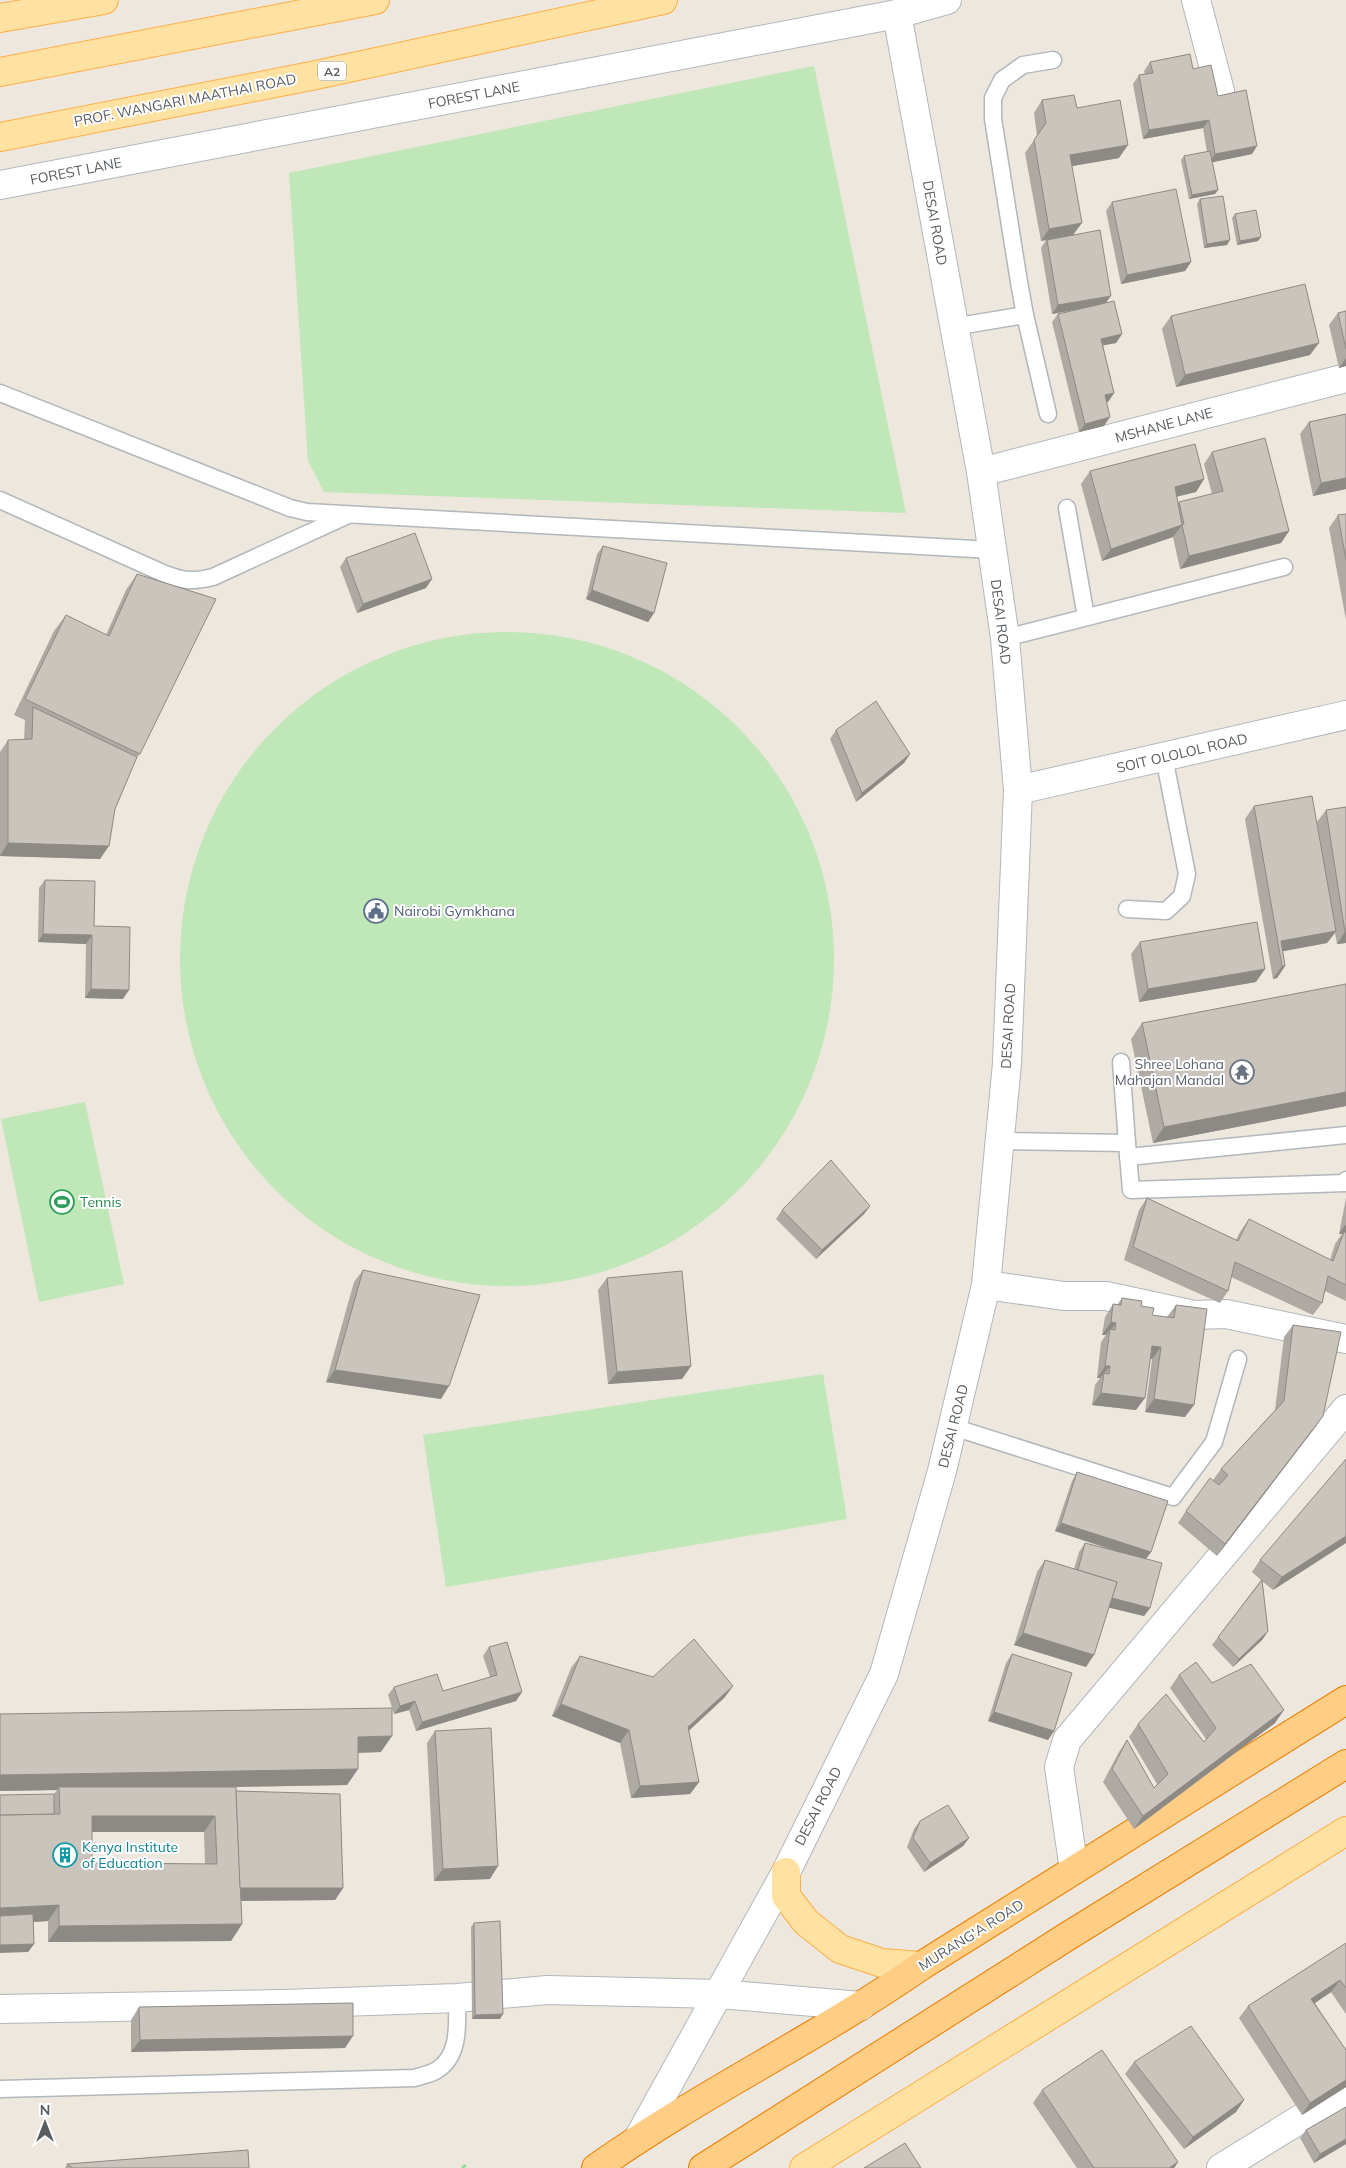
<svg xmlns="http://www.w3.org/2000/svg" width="1346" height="2168" viewBox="0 0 1346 2168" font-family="Mulish,sans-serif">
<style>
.green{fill:#bfe7b8}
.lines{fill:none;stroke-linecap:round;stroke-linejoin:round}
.lane-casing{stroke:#b2b7bb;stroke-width:19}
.street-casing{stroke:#b2b7bb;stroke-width:30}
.primary-casing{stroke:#feaf46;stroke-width:30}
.highway-casing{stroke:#eb7e00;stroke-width:30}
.path{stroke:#9adaa1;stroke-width:3;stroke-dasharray:5 2.5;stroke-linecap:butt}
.lane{stroke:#fff;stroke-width:16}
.street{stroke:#fff;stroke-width:28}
.primary{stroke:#ffe2a1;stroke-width:28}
.highway{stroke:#ffcd83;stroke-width:28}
.wall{fill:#aea9a3;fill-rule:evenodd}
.shaded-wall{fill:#8d8984}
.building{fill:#cac4bd;stroke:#8d8984;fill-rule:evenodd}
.labels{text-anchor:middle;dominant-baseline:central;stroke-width:4;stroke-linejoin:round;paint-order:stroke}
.shield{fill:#fff;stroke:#8a8e90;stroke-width:1}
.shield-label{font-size:12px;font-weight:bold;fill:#585d61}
.street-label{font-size:14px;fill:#585d61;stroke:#fff}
.service-label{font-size:14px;fill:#4e5e75;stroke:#fff;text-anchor:start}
.worship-label{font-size:14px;fill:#5b616d;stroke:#fff;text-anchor:end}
.leisure-label{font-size:14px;fill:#27864d;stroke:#fff;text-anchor:start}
.culture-label{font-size:14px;fill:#0d838f;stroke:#fff;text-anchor:start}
</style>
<rect width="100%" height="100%" fill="#ede7de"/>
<g class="green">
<polygon points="814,66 906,513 324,492 308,461 289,173"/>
<circle cx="507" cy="959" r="327"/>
<polygon points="85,1102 124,1284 39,1302 1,1119"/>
<polygon points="823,1374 847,1519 446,1587 423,1435"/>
</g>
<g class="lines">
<g class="lane-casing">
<g id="lane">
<polyline points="1025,315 1048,414"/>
<polyline points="953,327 1025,315 1019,282 993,119 993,98 1002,80 1023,65 1053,60"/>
<polyline points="0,393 290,508 307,512 992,550"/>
<path d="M0,500L165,574C184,581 192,582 213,577L348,515"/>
<polyline points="1067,508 1086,617"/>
<polyline points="1005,638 1284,567"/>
<polyline points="1127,909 1166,911 1182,896 1187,874 1164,757"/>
<polyline points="1121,1062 1127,1143"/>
<polyline points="1000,1141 1127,1143 1131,1190 1346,1183 1346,1180"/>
<polyline points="1128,1157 1346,1135"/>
<polyline points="953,1427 1173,1497 1214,1442 1238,1359"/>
<path d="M0,2089L414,2078C421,2076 431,2074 437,2070C461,2055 457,2022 457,1998"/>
</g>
</g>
<g class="street-casing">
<g id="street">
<polyline points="1196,0 1220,91"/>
<polyline points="0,185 897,14 947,0"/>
<polyline points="981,472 1346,378"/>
<polyline points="1018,790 1346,715"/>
<polyline points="986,1285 1064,1296 1106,1296 1194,1315 1226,1314 1346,1339"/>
<polyline points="1074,1870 1059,1767 1067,1740 1346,1409"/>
<polyline points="0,2009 283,2004 457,1998 547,1990 719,1994 861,2006"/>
<polyline points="639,2137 786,1872 884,1674 942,1471 986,1285 1007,1063 1018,790 1005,638 981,472 897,14"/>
<polyline points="1221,2168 1346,2091"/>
</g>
</g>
<g class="primary-casing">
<g id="primary">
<polyline points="0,18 104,0"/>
<polyline points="0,72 375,0"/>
<polyline points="0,137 316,75 663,0"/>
<polyline points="786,1872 786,1896 806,1922 840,1949 882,1963 921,1966"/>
<polyline points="804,2168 1346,1831"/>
</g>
</g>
<g class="highway-casing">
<g id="highway">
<path d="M596,2168C700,2094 816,2039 921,1966L1346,1700"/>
<polyline points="703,2168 1068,1936 1346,1764"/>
</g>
</g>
<polyline class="path" points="462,2168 467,2164"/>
<use href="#lane" class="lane"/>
<use href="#street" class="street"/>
<use href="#primary" class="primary"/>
<use href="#highway" class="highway"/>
</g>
<g class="wall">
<polygon points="1150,62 1193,69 1218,96 1252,154 1212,162 1218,190 1215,194 1189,199 1181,160 1184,156 1207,152 1203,128 1143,139 1133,84 1139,75 1145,74 1144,71"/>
<polygon points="1042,100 1077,108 1119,158 1072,166 1074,235 1122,334 1116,343 1103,345 1114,393 1108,402 1106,402 1104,426 1079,432 1052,322 1058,314 1081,309 1052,314 1041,248 1046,240 1041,241 1025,153 1037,136 1034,113"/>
<polygon points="1200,199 1227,245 1204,248 1197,204"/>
<polygon points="1112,202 1191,262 1185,271 1121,284 1106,211"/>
<polygon points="1235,214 1261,237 1258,241 1237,245 1232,218"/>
<polygon points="1346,311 1346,366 1339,368 1329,325 1338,313"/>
<polygon points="1171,316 1310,355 1176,387 1162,329"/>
<polygon points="1346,414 1346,489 1313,496 1300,434 1309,422"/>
<polygon points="1212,452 1289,531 1281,543 1180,569 1173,537 1102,561 1081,484 1090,471 1204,479 1196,492 1176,497 1178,503 1179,502 1212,494 1204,464"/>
<polygon points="1346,514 1346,620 1329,528 1338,515"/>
<polygon points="603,546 654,613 648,622 586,599 597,554"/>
<polygon points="346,558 426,588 357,613 340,567"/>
<polygon points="137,574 140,754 137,757 115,809 100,859 0,856 0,752 8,740 24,740 25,720 14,715 54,631 66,615 106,635 126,590"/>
<polygon points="836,730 910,754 904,763 856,802 830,739"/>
<polygon points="1254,806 1322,853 1317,822 1326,810 1346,807 1346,943 1337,944 1335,933 1327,943 1283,951 1285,966 1277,978 1273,979 1245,819"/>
<polygon points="45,880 94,926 123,999 85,998 86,944 38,942 39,888"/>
<polygon points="1140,942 1256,982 1139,1002 1131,954"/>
<polygon points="1346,984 1346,1106 1153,1143 1131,1039 1142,1023"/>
<polygon points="1147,1198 1236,1240 1240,1232 1249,1219 1330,1260 1335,1244 1342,1234 1339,1234 1346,1198 1346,1301 1325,1291 1322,1303 1313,1315 1231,1277 1228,1291 1220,1303 1124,1260 1139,1210"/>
<polygon points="870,1206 864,1214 816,1259 776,1219 782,1210"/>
<polygon points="363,1270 441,1399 326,1382 354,1282"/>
<polygon points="607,1278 691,1366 682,1379 608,1384 598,1290"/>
<polygon points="1122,1298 1141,1306 1152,1315 1167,1317 1176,1305 1185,1417 1145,1412 1152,1359 1150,1359 1136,1410 1092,1405 1095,1385 1100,1378 1097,1378 1101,1342 1106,1335 1102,1335 1105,1317 1113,1304 1117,1305"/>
<polygon points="1293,1325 1323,1416 1217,1556 1178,1523 1186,1511 1213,1480 1221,1469 1275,1410 1284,1337"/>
<polygon points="1077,1472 1151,1552 1146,1559 1150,1608 1144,1616 1109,1607 1086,1667 1014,1645 1037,1572 1045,1560 1074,1569 1079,1552 1085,1543 1121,1553 1055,1531 1072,1481"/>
<polygon points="1346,1543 1273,1590 1262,1581 1268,1631 1262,1640 1233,1667 1212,1645 1261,1580 1252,1572 1260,1560"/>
<polygon points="489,1647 522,1692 516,1701 416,1731 409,1710 394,1714 388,1695 394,1687 443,1691 490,1677 483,1656"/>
<polygon points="1012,1654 1054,1731 1048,1740 988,1721 1006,1663"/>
<polygon points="580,1656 653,1677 733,1686 724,1698 688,1731 699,1782 690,1794 631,1798 620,1743 552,1716 571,1668"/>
<polygon points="1179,1675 1212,1683 1275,1723 1134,1829 1103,1782 1119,1752 1127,1740 1154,1788 1157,1784 1129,1737 1138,1724 1204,1742 1206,1739 1170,1688"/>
<path d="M0,1714L381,1752L358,1753V1769L347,1785L233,1787L236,1791L343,1888L335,1900L241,1901L242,1924L231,1941L48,1942V1921L33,1922L34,1944L28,1952L54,1794L57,1790L0,1791ZM92,1832H204L205,1864L92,1863Z"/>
<polygon points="435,1731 490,1879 434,1881 427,1743"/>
<polygon points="920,1821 969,1838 963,1846 924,1872 907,1847 914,1829"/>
<polygon points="474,1923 500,2019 472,2019 471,1927"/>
<polygon points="1346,1943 1346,2014 1331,1992 1315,2003 1346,2050 1346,2087 1302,2115 1239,2018 1248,2006"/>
<polygon points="139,2007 345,2048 131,2052 131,2020"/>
<polygon points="1134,2062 1244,2100 1236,2112 1184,2149 1125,2074"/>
<polygon points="1042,2090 1178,2162 1174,2168 1077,2168 1033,2103"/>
<polygon points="1346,2107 1346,2144 1314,2163 1300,2138 1306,2130"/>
<polygon points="67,2164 249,2168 65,2168"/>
</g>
<g class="shaded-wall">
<polygon points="1209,120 1203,128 1143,139 1149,130"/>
<polygon points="1128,145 1119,158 1061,168 1070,155"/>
<polygon points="1257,146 1252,154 1209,163 1215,154"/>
<polygon points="1218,190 1215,194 1189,199 1192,195"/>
<polygon points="1082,223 1073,235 1041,241 1049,229"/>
<polygon points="1261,237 1258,241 1237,245 1240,241"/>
<polygon points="1230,240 1227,245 1204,248 1207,244"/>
<polygon points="1191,262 1185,271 1121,284 1127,275"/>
<polygon points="1111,296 1105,304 1052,314 1058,305"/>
<polygon points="1122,334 1116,343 1095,347 1101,339"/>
<polygon points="1319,343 1310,355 1176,387 1185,375"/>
<polygon points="1346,358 1346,366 1339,368"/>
<polygon points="1114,393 1108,402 1099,404 1105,395"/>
<polygon points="1110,417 1104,426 1079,432 1085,424"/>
<polygon points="1346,478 1346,489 1313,496 1321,483"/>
<polygon points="1204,479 1196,492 1166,499 1175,487"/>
<polygon points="1182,525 1173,537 1102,561 1111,549"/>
<polygon points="1289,531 1281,543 1180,569 1189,556"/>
<polygon points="432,579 426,588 357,613 363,604"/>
<polygon points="592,590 654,613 648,622 586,599"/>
<polygon points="910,754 904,763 856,802 862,793"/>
<polygon points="8,843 109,846 100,859 0,856"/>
<polygon points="1336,931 1327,943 1279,952 1281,941"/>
<polygon points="1345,932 1346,932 1346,943 1337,944"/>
<polygon points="43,934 92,935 86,944 38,942"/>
<polygon points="1282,966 1285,966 1277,978 1273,979"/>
<polygon points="1265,969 1256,982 1139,1002 1148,989"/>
<polygon points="91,989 129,990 123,999 85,998"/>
<polygon points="1346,1092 1346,1106 1153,1143 1164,1127"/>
<polygon points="870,1206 864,1214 816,1259 822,1250"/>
<polygon points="1345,1225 1346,1226 1346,1235 1344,1232 1342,1234 1339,1234"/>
<polygon points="1111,1322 1116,1323 1110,1331 1110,1329 1106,1335 1102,1335"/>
<polygon points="1152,1346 1161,1347 1152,1359 1143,1358"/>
<polygon points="691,1366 682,1379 608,1384 617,1372"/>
<polygon points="1105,1366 1110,1366 1100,1378 1097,1378"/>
<polygon points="335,1370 449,1386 441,1399 326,1382"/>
<polygon points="1101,1393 1145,1398 1136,1410 1092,1405"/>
<polygon points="1154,1399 1194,1405 1185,1417 1145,1412"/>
<polygon points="1323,1416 1314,1429 1217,1556 1225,1544"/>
<polygon points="1061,1523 1151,1552 1145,1560 1055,1531"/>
<polygon points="1346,1536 1346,1543 1273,1590 1282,1577"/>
<polygon points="1112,1598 1150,1608 1144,1616 1106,1607"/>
<polygon points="1268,1631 1262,1640 1233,1667 1239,1659"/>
<polygon points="1023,1633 1094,1655 1086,1667 1014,1645"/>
<polygon points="733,1686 724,1698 679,1740 688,1727"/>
<polygon points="522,1692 516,1701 416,1731 422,1722"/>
<polygon points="415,1701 409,1710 394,1714 400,1706"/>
<polygon points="561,1704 629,1730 620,1743 552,1716"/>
<polygon points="1284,1710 1275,1723 1134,1829 1143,1816"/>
<polygon points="994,1712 1054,1731 1048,1740 988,1721"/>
<polygon points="392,1736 381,1752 346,1753 358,1737"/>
<polygon points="358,1769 347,1785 59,1790 59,1787 57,1790 0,1791 0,1775"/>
<polygon points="699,1782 690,1794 631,1798 640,1786"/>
<polygon points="92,1816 215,1816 204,1832 81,1832"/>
<polygon points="969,1838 963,1846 924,1872 930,1863"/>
<polygon points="498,1866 490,1879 434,1881 443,1869"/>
<polygon points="238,1888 343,1888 335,1900 229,1901"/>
<polygon points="59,1905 48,1921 0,1924 0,1908"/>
<polygon points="242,1924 231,1941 48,1942 59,1926"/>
<polygon points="34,1944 28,1952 0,1953 0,1945"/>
<polygon points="1340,1980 1331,1992 1303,2011 1311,1999"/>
<polygon points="503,2014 500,2019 472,2019 475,2015"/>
<polygon points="353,2036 345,2048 131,2052 140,2040"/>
<polygon points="1346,2080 1346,2087 1302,2115 1310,2103"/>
<polygon points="1244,2100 1236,2112 1184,2149 1193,2137"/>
<polygon points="1346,2139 1346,2144 1314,2163 1320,2154"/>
<polygon points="1178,2162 1174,2168 1169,2168"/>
</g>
<g class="building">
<polygon points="1190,54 1193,69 1211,65 1218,96 1246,90 1257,146 1215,154 1209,120 1149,130 1139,75 1153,73 1150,62"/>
<polygon points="1074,95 1077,108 1120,100 1128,145 1070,155 1082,223 1049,229 1034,140 1046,123 1042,100"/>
<polygon points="1210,151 1218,190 1192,195 1184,156"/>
<polygon points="1176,189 1191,262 1127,275 1112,202"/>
<polygon points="1223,196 1230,240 1207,244 1200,199"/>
<polygon points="1256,210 1261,237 1240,241 1235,214"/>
<polygon points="1100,230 1111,296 1058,305 1047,240"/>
<polygon points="1305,284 1319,343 1185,375 1171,316"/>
<polygon points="1114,301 1122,334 1101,339 1114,393 1105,395 1110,417 1085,424 1058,314"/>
<polygon points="1346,311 1346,349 1338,313"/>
<polygon points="1346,414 1346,478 1321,483 1309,422"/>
<polygon points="1265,438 1289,531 1189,556 1182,525 1111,549 1090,471 1195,444 1204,479 1175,487 1182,525 1184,524 1179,502 1223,491 1212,452"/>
<polygon points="1346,514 1346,560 1338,515"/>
<polygon points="415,533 432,579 363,604 346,558"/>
<polygon points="603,546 667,563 654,613 592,590"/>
<polygon points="137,574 216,599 140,754 25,699 66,615 109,636"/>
<polygon points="876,701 910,754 862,793 836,730"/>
<polygon points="33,707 137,757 115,809 109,846 8,843 8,740 32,739"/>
<polygon points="1312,796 1336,931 1281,941 1285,966 1282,966 1254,806"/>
<polygon points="1346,807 1346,932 1345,932 1326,810"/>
<polygon points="45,880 95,881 94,926 130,927 129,990 91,989 92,935 43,934"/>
<polygon points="1257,922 1265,969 1148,989 1140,942"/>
<polygon points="1346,984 1346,1092 1164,1127 1142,1023"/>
<polygon points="831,1160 870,1206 822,1250 782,1210"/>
<polygon points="1147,1198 1238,1241 1249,1219 1333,1261 1344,1232 1346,1233 1346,1285 1328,1276 1322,1303 1235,1262 1228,1291 1133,1247"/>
<polygon points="363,1270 480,1295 449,1386 335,1370"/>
<polygon points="682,1271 691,1366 617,1372 607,1278"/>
<polygon points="1122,1298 1142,1301 1141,1306 1154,1308 1152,1315 1174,1318 1176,1305 1207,1309 1194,1405 1154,1399 1161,1347 1152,1346 1145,1398 1101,1393 1104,1373 1109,1374 1110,1366 1105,1366 1110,1329 1115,1330 1116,1323 1111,1322 1113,1304 1121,1305"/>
<polygon points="1293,1325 1341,1332 1323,1416 1225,1544 1186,1511 1210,1478 1219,1485 1228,1475 1221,1469 1284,1401"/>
<polygon points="1346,1459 1346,1536 1282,1577 1260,1560"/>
<polygon points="1077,1472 1168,1501 1151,1552 1061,1523"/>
<polygon points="1085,1543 1162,1563 1150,1608 1112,1598 1117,1582 1078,1570"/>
<polygon points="1045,1560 1117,1582 1094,1655 1023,1633"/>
<polygon points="1262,1580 1268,1631 1239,1659 1218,1637"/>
<polygon points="694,1639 733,1686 688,1727 699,1782 640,1786 629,1730 561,1704 580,1656 653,1677"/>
<polygon points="507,1642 522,1692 422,1722 415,1701 400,1706 394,1687 437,1674 443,1691 497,1675 489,1647"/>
<polygon points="1012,1654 1072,1673 1054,1731 994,1712"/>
<polygon points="1196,1662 1212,1683 1251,1664 1284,1710 1143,1816 1112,1769 1127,1740 1154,1788 1168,1774 1138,1724 1166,1694 1204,1742 1216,1728 1179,1675"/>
<polygon points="392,1708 392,1736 358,1737 358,1769 0,1775 0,1714"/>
<polygon points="491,1728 498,1866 443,1869 435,1731"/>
<path d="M59,1787H236L242,1924L59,1926V1905L0,1908V1815L60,1814ZM92,1816H215L217,1864L92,1863Z"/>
<polygon points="236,1791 340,1794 343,1888 240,1888"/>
<polygon points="54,1794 54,1814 0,1815 0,1795"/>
<polygon points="948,1805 969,1838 930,1863 913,1838 920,1821"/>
<polygon points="33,1914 34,1944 0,1945 0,1916"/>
<polygon points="500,1921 503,2014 475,2015 474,1923"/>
<polygon points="1346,1943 1346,1988 1340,1980 1311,1999 1346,2050 1346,2080 1310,2103 1248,2006"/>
<polygon points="353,2003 353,2036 140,2040 139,2007"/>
<polygon points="1191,2026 1244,2100 1193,2137 1134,2062"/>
<polygon points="1102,2050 1178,2162 1169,2168 1094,2168 1042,2090"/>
<polygon points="1346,2107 1346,2139 1320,2154 1306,2130"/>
<polygon points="905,2143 921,2168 864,2168"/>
<polygon points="248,2150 249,2168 73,2168 67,2164"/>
</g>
<defs>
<g id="civic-ring" transform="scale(1.25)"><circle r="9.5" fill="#fff" stroke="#5c6f8a" stroke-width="1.5"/><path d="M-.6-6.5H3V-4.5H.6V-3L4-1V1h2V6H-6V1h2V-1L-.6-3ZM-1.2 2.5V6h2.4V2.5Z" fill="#5c6f8a"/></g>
<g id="temple-ring" transform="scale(1.25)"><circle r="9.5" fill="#fff" stroke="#6b7280" stroke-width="1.5"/><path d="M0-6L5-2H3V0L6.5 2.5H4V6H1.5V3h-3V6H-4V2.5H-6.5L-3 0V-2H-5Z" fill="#6b7280"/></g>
<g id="stadium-ring" transform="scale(1.25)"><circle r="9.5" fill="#fff" stroke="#2e9e5b" stroke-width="1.5"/><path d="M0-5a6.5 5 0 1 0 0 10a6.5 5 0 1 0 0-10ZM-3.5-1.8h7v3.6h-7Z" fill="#2e9e5b"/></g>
<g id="building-ring" transform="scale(1.25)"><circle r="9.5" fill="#fff" stroke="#0f9aa8" stroke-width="1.5"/><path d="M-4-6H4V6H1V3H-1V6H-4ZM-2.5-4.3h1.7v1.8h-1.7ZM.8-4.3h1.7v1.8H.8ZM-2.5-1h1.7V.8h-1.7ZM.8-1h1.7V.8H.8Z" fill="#0f9aa8"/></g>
</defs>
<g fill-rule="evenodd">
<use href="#civic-ring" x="376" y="911"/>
<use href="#temple-ring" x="1242" y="1072"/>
<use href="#stadium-ring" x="62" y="1202"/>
<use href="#building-ring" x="65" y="1855"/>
</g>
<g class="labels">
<rect class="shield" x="318" y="61.5" width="28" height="19" rx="4"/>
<g class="shield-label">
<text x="332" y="71">A2</text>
</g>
<g class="street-label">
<text transform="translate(474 95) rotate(-11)">FOREST LANE</text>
<text transform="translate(185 100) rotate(-11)">PROF. WANGARI MAATHAI ROAD</text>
<text transform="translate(76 171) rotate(-11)">FOREST LANE</text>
<text transform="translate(935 223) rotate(80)">DESAI ROAD</text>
<text transform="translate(1164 425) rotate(-15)">MSHANE LANE</text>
<text transform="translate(1001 622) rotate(83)">DESAI ROAD</text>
<text transform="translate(1182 753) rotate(-13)">SOIT OLOLOL ROAD</text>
<text transform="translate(1008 1026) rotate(-87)">DESAI ROAD</text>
<text transform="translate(953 1426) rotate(-76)">DESAI ROAD</text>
<text transform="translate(818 1806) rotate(-63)">DESAI ROAD</text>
<text transform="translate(971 1935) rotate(-32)">MURANG'A ROAD</text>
</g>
<g class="service-label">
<text x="394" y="911">Nairobi Gymkhana</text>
</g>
<g class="worship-label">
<text x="1224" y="1064">Shree Lohana<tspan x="1224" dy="16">Mahajan Mandal</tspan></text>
</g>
<g class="leisure-label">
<text x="80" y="1202">Tennis</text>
</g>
<g class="culture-label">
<text x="82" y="1847">Kenya Institute<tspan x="82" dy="16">of Education</tspan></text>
</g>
</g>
<g transform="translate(45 2123)" stroke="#ffffff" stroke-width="4" paint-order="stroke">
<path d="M0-4L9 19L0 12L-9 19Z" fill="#585d61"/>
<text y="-8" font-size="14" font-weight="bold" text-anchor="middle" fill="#585d61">N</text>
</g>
</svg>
